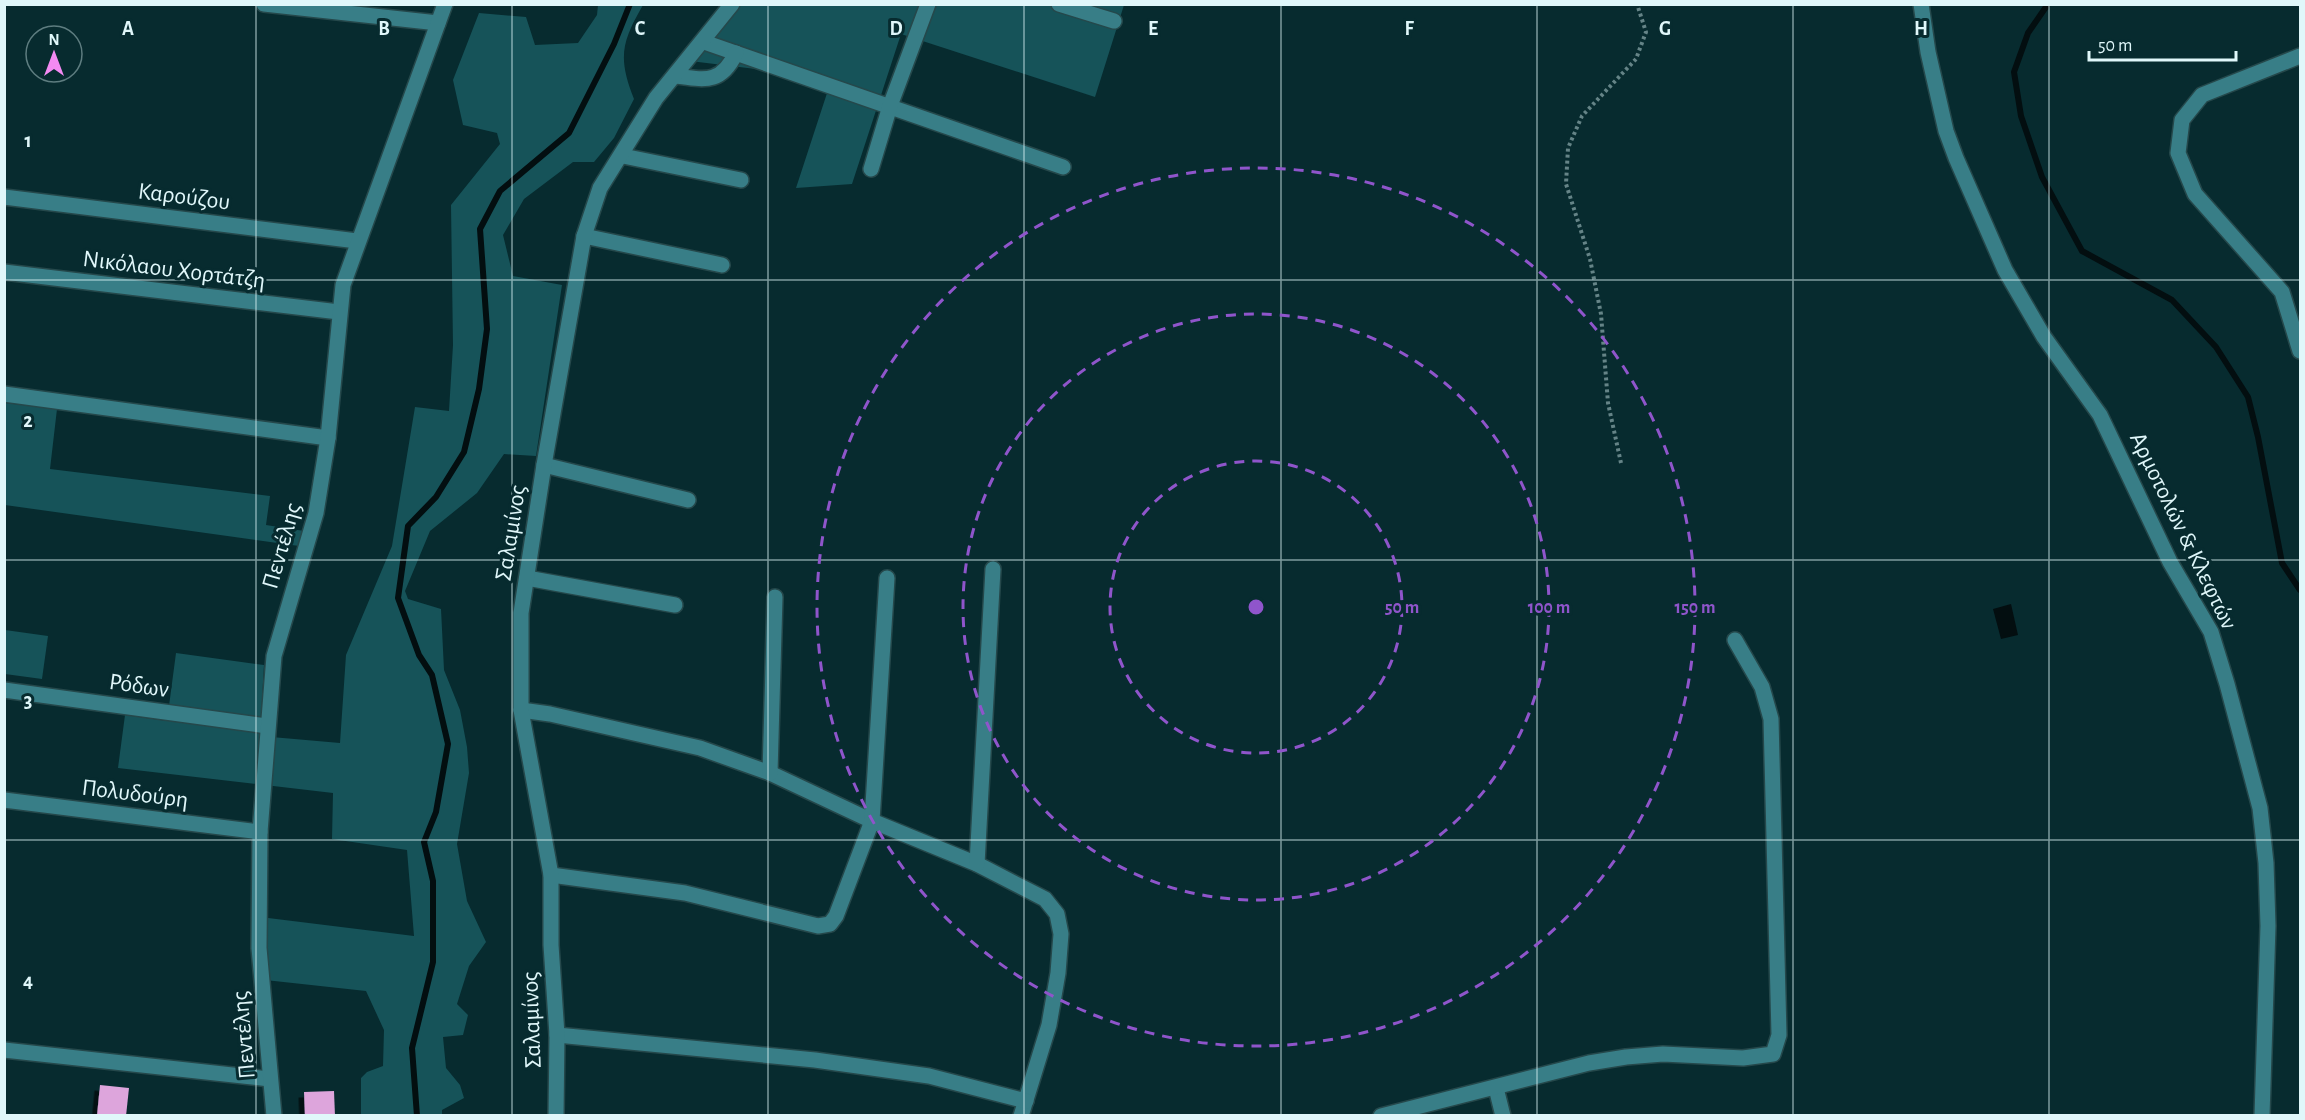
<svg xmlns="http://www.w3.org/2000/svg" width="2305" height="1120" viewBox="0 0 2305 1120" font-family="'Alegreya Sans',sans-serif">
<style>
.green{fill:#165359}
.water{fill:#030e10}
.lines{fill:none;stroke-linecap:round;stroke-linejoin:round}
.stream{stroke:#030e10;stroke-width:6}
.building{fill:#dda5dc;filter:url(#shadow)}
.minor-casing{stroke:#25484b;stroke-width:18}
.path{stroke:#658487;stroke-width:4;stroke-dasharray:3 3;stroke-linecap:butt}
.minor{stroke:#387e87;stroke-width:15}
.grid{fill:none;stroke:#e0f7fa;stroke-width:1.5;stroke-opacity:0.55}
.ring{fill:none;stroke:#8f55cb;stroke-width:3;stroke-dasharray:10 8}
.labels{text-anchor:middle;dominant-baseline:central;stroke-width:6;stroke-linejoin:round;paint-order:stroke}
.street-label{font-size:24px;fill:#e0f7fa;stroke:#072b2f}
.grid-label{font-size:20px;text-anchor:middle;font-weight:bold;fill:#e0f7fa;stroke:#072b2f;stroke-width:6;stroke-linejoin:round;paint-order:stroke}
.centre{fill:#8f55cb;stroke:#072b2f;stroke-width:3}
.ring-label{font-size:18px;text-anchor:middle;font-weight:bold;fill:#8f55cb;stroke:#072b2f;stroke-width:6;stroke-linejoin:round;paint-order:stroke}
</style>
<defs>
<filter id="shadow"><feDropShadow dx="-5.5" dy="5.5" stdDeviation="0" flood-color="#0009"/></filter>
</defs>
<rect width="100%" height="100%" fill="#072b2f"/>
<g class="green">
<path d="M598,5H643C621,43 618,58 634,99L614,138L594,162H573L524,199L503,235L513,276L562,285L536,456L504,454L477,493L430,531L405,591L408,599L441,609L444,670L460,710L467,747L469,773L457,844L467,901L486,942L469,966L457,1004L468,1015L463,1035L443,1037L446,1068L460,1085L464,1098L442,1110V1115H361V1078L367,1072L383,1066L384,1030L366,991L256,979L251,916L414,936L407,850L332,839L333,793L118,768L125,715L167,721L176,653L264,665L260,736L340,743L346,655L392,546L415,407L449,411L453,345L451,205L500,144L497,133L463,125L453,80L479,13L526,17L535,45L578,43L597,15Z"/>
<polygon points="732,5 1124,5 1095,97 901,34 852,184 796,188 829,87 790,73 690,61"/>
<polygon points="5,403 57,409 50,469 270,496 266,525 304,531 299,546 5,505"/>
<polygon points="5,630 48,636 42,679 5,674"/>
</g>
<polygon class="water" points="2011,604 2018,635 2001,639 1993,609"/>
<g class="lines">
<g class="stream">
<polyline points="2048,4 2028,33 2014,72 2021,116 2042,177 2082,251 2172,300 2216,347 2248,397 2258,437 2282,563 2300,590"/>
<polyline points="417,1116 412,1048 433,962 433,881 424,842 436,812 448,744 432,675 419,655 398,598 408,526 436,497 464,452 479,389 487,329 480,229 500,191 569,133 614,44 630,4"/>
</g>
</g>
<g class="building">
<polygon points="100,1085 129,1088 126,1116 97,1116"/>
<polygon points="334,1091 335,1116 305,1116 304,1092"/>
</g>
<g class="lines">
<g class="minor-casing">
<g id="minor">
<polyline points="264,4 438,23"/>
<polyline points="1059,4 1114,21"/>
<polyline points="1921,4 1928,52 1946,131 1956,158 2005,270 2044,337 2100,415 2170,562 2211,632 2227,684 2260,808 2266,863 2268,926 2262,1116"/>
<polyline points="704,42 1063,167"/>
<polyline points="2300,56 2202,95 2182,120 2178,153 2195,194 2282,292 2300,351"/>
<path d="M676,76C706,80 721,84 736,53"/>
<polyline points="623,156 741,180"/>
<polyline points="871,169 890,106 928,4"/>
<polyline points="4,197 357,241"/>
<polyline points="584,236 722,265"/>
<polyline points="4,272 339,312"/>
<polyline points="4,394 328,438"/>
<polyline points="544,465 688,500"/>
<polyline points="527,578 675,605"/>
<polyline points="4,690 267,726"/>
<polyline points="521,710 550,714 700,748 770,773 872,821 977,864 1045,899 1057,914 1061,934 1058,973 1049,1025 1021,1116"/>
<polyline points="770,773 775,597"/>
<polyline points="4,800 260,832"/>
<polyline points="977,864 993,569"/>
<polyline points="551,875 685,893 818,926 830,924 836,916 872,821 887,578"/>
<polyline points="557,1035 815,1060 929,1076 1026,1101"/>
<polyline points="4,1050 270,1079"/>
<polyline points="1496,1088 1503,1116"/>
<polyline points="274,1116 259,948 260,832 274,656 316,513 328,438 343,285 445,4"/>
<polyline points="556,1116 557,1035 551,945 551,875 521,710 521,613 544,465 584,236 600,188 656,98 732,4"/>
<polyline points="1381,1116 1589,1063 1626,1057 1663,1054 1743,1058 1773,1054 1779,1035 1771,719 1762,687 1735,640"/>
</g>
</g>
<polyline class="path" points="1621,463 1608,403 1601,314 1590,259 1566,184 1568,148 1582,116 1636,59 1646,32 1637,4"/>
<use href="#minor" class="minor"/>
</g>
<path class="grid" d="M256,4V1116M512,4V1116M768,4V1116M1024,4V1116M1281,4V1116M1537,4V1116M1793,4V1116M2049,4V1116M4,280H2300M4,560H2300M4,840H2300"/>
<g class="ring">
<circle cx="1256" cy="607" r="146"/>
<circle cx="1256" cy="607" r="293"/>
<circle cx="1256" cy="607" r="439"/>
</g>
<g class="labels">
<g class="street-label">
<text transform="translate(184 197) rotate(7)">Καρούζου</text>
<text transform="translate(174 270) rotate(7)">Νικόλαου Χορτάτζη</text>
<text transform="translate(2183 531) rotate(64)">Αρμοτολών &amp; Κλεφτών</text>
<text transform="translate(511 533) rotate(-81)">Σαλαμίνος</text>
<text transform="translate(282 546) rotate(-74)">Πεντέλης</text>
<text transform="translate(139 686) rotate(8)">Ρόδων</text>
<text transform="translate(135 794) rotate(7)">Πολυδούρη</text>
<text transform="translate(532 1020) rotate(-92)">Σαλαμίνος</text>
<text transform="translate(244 1035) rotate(-95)">Πεντέλης</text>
</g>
</g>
<g class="grid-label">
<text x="128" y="35">A</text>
<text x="384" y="35">B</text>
<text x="640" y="35">C</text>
<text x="896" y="35">D</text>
<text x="1153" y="35">E</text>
<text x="1409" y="35">F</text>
<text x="1665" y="35">G</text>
<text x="1921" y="35">H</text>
<text x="28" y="147">1</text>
<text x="28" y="427">2</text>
<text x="28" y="707">3</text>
<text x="28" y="987">4</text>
</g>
<circle cx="1256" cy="607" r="9" class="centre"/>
<g class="ring-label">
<text x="1402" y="613">50 m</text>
<text x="1549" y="613">100 m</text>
<text x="1695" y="613">150 m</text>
</g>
<rect width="2305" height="1120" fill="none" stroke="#e0f7fa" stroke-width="12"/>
<g transform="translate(54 54)"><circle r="28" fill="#072b2f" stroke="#5e7d80" stroke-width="1.5"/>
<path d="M0-4.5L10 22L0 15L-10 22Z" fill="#f38af2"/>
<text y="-9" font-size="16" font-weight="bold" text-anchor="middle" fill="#e0f7fa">N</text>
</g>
<path d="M2089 51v9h147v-9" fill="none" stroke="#e0f7fa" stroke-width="3"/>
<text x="2098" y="51" font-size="18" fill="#e0f7fa" stroke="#072b2f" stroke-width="4.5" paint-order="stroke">50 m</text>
</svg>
